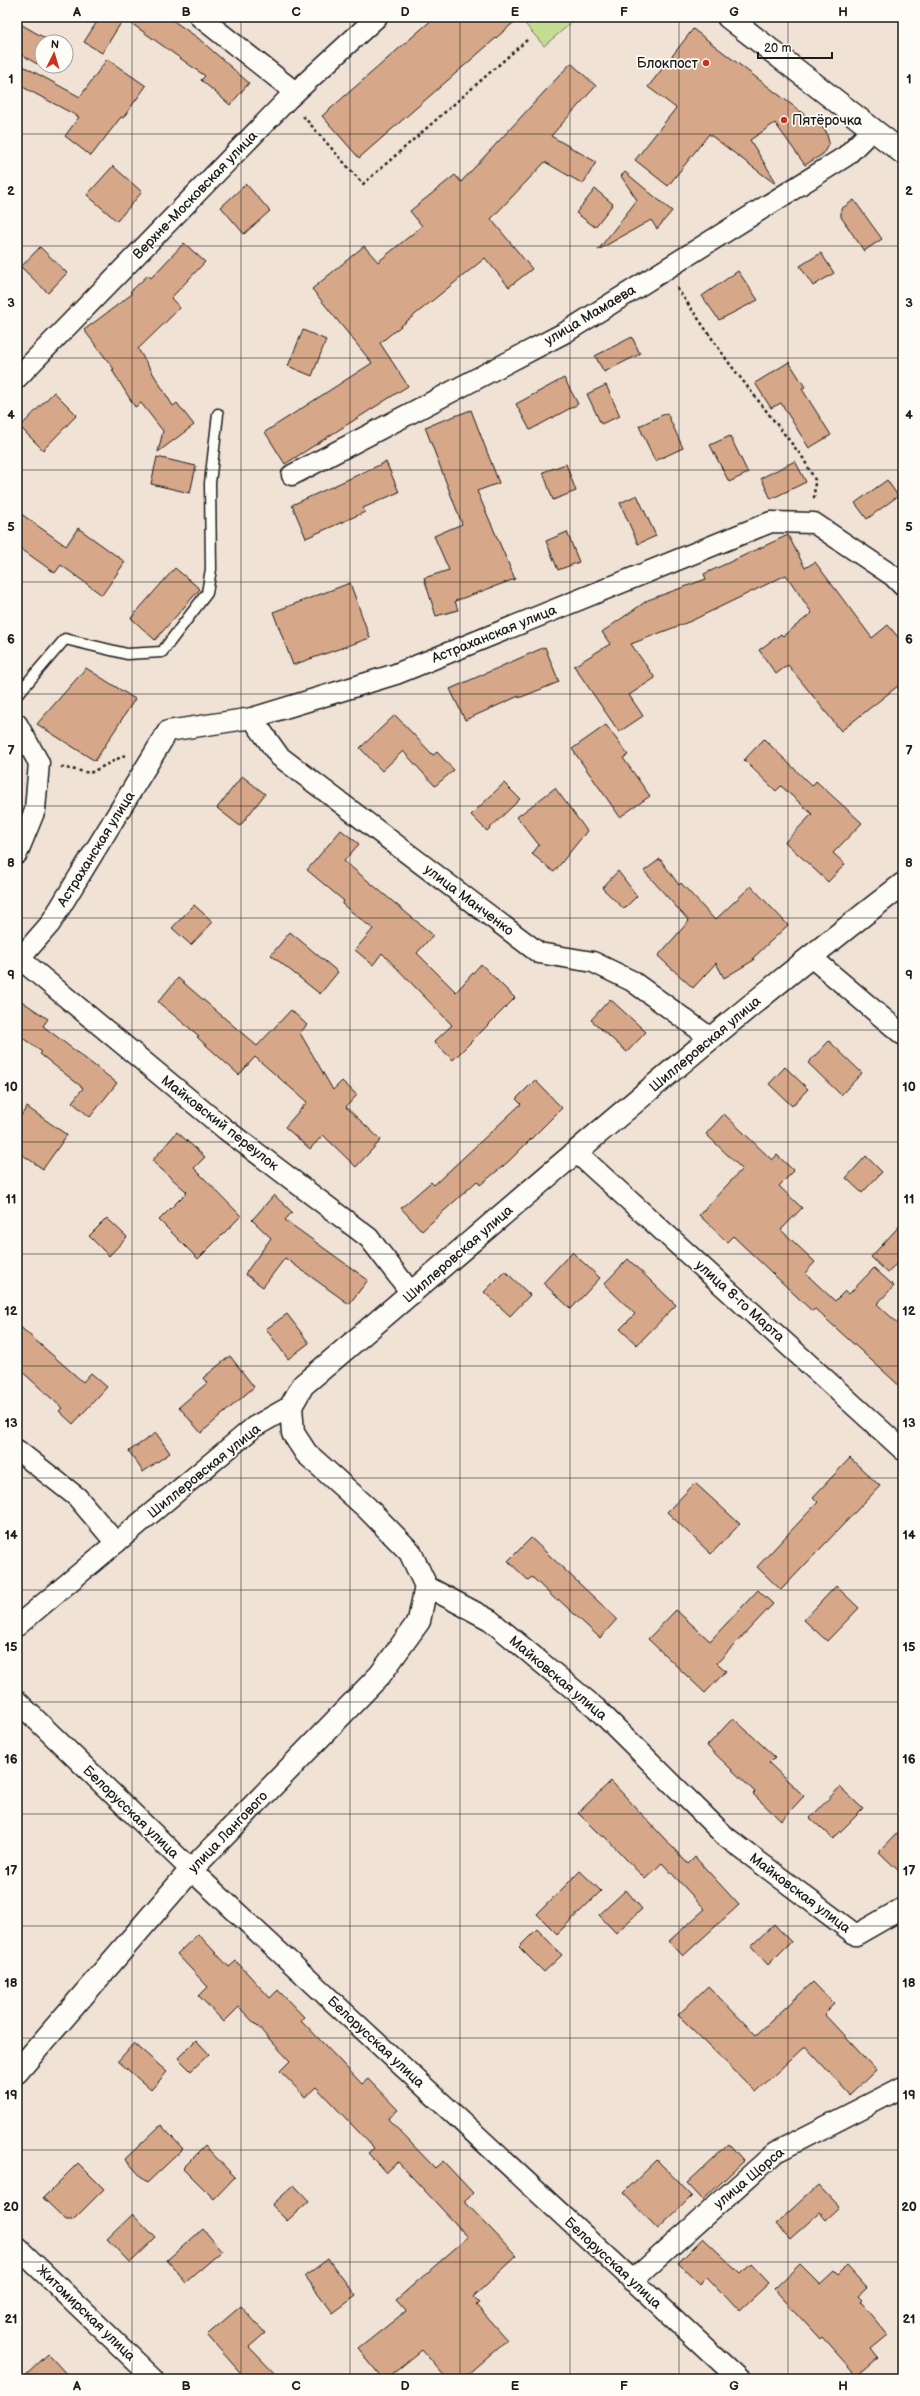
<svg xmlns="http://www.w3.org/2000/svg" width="920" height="2396" viewBox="0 0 920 2396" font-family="'Balsamiq Sans',sans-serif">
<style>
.green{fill:#c5dd93;stroke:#707c58}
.building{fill:#d6a788;stroke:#1c1c1c}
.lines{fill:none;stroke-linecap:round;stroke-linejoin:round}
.lane-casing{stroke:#1c1c1c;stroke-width:13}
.street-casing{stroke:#1c1c1c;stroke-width:23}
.secondary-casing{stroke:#1c1c1c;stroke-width:25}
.path{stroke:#1c1c1c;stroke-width:2.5;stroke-dasharray:3 3;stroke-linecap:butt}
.lane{stroke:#fdfcf7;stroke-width:10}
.street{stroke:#fdfcf7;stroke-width:20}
.secondary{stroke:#fdfcf7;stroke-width:22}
.grid{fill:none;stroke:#1c1c1c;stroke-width:1;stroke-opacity:0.55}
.poi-dot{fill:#c8321e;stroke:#fdfcf7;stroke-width:1.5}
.labels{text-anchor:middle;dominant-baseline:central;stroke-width:3.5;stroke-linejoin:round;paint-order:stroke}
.poi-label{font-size:14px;fill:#1c1c1c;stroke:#fdfcf7;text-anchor:end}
.street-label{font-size:14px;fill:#1c1c1c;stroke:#fdfcf7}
.neatline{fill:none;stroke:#1c1c1c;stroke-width:1.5}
.grid-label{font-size:13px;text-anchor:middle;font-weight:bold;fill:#1c1c1c}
</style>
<rect width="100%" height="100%" fill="#f1e2d6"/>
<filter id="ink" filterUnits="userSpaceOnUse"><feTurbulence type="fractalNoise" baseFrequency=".025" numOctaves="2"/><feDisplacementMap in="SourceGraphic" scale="8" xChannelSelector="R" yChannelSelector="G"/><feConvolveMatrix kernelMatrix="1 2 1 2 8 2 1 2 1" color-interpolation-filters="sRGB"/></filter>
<g filter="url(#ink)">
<polygon class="green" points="523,17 578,17 544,46 521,19"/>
<g class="building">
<polygon points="100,17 168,17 198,38 249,83 230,105 201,80 205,76 124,18 102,53 84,42"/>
<polygon points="435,17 520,17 359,158 322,116"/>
<polygon points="17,22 50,41 42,42 42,55 37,64 17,52"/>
<polygon points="693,29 826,131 829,143 823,154 805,165 775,123 750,140 776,182 774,183 709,134 668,186 635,160 676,108 648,87"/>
<polygon points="107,59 146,86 123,118 121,117 91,156 65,136 79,117 17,84 17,78 23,66 80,97"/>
<polygon points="571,63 596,86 551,136 596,162 583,184 545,162 491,219 532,269 509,287 485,258 380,343 408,386 285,464 265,432 372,363 312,289 364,246 378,262 422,226 410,211 455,175 461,182"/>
<polygon points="113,166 142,192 117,221 87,195"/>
<polygon points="625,172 672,211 657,229 651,220 598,250 637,200 621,176"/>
<polygon points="246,184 270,211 244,234 221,207"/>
<polygon points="595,189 613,204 595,227 576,213"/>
<polygon points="854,200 882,239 864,251 841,217 841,209"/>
<polygon points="184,243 205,262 171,298 180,308 138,349 173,406 177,403 194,425 158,452 163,431 141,403 135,407 112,370 114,369 84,330 132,294 130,292 148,275 151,278"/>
<polygon points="40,247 67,273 48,293 21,267"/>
<polygon points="821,253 834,273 813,286 800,266"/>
<polygon points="738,271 758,300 719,320 702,296"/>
<polygon points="303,330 326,340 312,376 288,366"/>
<polygon points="632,337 640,354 604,372 595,356"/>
<polygon points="789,362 805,387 802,389 831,435 809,448 781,403 771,408 755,383"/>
<polygon points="564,378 578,404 530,430 516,404"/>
<polygon points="606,385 620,416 601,424 587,394"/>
<polygon points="54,392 77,415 43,450 20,427"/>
<polygon points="471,410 499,483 477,491 515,579 455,601 458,610 436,616 424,578 449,570 434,536 462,524 425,427"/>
<polygon points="667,413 683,448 655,461 639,426"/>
<polygon points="730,436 748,473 729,482 710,445"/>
<polygon points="157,457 196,466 190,493 151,484"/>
<polygon points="795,461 806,482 771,499 761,478"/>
<polygon points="386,462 399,492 363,508 365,512 306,538 292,505"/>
<polygon points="566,464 576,491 553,500 543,472"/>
<polygon points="887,480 898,496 867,519 855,503"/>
<polygon points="637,495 656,536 638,544 620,503"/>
<polygon points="17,511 66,546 78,528 125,562 102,595 61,565 55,573 17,546"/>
<polygon points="567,532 579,562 558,570 546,541"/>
<polygon points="788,535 805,568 815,562 872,638 888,625 903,643 903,682 841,731 788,665 776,674 759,650 781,634 783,636 812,613 786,575 691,621 631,644 655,678 629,695 643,716 619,732 574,666 610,644 602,632 648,600 706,579 704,574"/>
<polygon points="175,568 200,589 155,640 131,618"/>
<polygon points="350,583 370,638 293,665 273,612"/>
<polygon points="545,647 559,682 519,698 519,696 465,720 450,689"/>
<polygon points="86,668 135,699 95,761 37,724"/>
<polygon points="395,715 433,755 437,752 454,770 435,786 403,751 382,771 360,748"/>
<polygon points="606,725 628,755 623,758 650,796 620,817 572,749"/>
<polygon points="764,739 812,786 816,781 862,823 833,853 845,864 828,882 785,842 812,814 781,786 776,791 744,760"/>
<polygon points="242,776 265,794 240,826 217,808"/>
<polygon points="504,783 520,799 487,831 471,815"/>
<polygon points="555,788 587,831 554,872 532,854 539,845 517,817"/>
<polygon points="341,830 359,844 344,861 433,935 417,953 456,992 481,964 515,998 453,1060 434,1042 452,1025 382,953 373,965 355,950 373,929 342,904 344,901 307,870"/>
<polygon points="660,859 679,885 681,883 715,920 751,886 788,925 753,958 754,960 724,978 716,963 693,988 658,956 689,921 644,871"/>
<polygon points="618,871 637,896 624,909 602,888"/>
<polygon points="194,905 213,922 191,945 172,928"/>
<polygon points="290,932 338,972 320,994 271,955"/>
<polygon points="178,978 257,1046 291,1010 307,1025 300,1033 333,1090 342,1081 357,1095 346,1107 381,1140 356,1167 323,1135 310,1149 285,1127 307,1102 255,1057 239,1075 197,1037 199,1036 158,1002"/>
<polygon points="17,998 48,1019 43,1026 117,1083 90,1117 72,1102 83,1088 40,1054 42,1052 17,1034"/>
<polygon points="610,999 646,1032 627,1052 591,1020"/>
<polygon points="829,1041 862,1073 841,1095 808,1063"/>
<polygon points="785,1067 808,1089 792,1106 769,1084"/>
<polygon points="535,1080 562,1108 508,1162 480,1185 477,1181 422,1231 401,1208 431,1182 434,1185 521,1104 516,1099"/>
<polygon points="27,1107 67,1135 43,1169 17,1151 17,1121"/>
<polygon points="724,1114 772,1160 777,1155 794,1171 779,1186 802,1208 781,1230 815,1262 805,1273 835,1301 845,1291 849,1294 874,1268 894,1286 877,1304 903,1328 903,1389 815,1309 812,1311 733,1236 727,1242 699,1215 742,1169 706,1134"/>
<polygon points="177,1132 205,1157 194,1168 241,1216 198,1259 159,1220 187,1192 152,1161"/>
<polygon points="866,1156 882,1172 862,1193 846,1178"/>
<polygon points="274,1195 292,1212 285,1220 368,1280 349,1304 285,1258 263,1287 245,1274 271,1238 252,1220"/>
<polygon points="107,1218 127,1237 109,1256 89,1236"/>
<polygon points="903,1222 903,1256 888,1273 871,1257"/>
<polygon points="572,1252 600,1278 571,1309 543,1283"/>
<polygon points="628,1259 676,1305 637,1345 620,1329 635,1314 604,1284"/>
<polygon points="505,1271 530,1295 510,1316 484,1292"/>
<polygon points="287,1314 309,1343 288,1359 266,1329"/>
<polygon points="17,1324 83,1382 91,1373 107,1387 73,1424 59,1411 62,1408 17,1367"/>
<polygon points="230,1356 254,1387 201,1433 179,1407 207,1383 203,1378"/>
<polygon points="156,1433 170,1453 143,1472 129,1451"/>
<polygon points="850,1458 880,1486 781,1590 757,1567 818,1502 813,1497"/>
<polygon points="695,1483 740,1524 711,1554 667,1512"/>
<polygon points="531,1538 617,1619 600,1638 558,1599 557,1601 532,1577 528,1580 508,1561"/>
<polygon points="836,1586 859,1608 827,1641 804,1620"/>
<polygon points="758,1590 773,1604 717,1663 726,1671 705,1693 648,1639 676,1610 710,1641"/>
<polygon points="733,1718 775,1757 769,1763 804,1796 781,1821 753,1794 755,1792 707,1746"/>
<polygon points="611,1781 688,1864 695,1857 739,1905 683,1956 669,1941 705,1909 662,1863 645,1879 604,1836 602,1837 578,1813"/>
<polygon points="840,1787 863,1809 833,1839 810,1818"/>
<polygon points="903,1827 903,1875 879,1852"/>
<polygon points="580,1871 601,1891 557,1934 537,1914"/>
<polygon points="626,1890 642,1909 616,1933 599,1915"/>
<polygon points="774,1924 791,1942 768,1965 751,1946"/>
<polygon points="537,1929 562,1955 544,1972 519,1947"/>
<polygon points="198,1934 229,1967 236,1961 270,1998 278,1990 304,2017 301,2020 362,2084 368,2079 398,2110 388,2119 435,2168 443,2161 473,2193 464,2201 517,2256 473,2297 479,2303 476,2305 507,2340 462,2379 447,2379 422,2350 386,2379 383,2379 358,2349 406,2311 396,2300 468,2237 398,2162 386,2173 368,2153 374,2148 316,2087 305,2097 280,2071 290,2061 239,2007 224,2022 199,1996 208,1987 177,1954"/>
<polygon points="813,1982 834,2004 824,2014 876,2070 850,2095 805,2046 756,2092 678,2015 708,1986 756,2035"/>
<polygon points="196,2040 209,2054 191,2071 178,2058"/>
<polygon points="134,2043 167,2072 151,2090 118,2061"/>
<polygon points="161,2125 183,2149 147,2183 125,2159"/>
<polygon points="729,2144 744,2161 703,2200 687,2183"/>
<polygon points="205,2146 235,2177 214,2199 183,2168"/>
<polygon points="657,2160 692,2196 658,2229 623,2193"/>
<polygon points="78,2163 104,2189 73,2220 66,2220 43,2198"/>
<polygon points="294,2185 309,2201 287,2221 272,2205"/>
<polygon points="818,2185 839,2207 825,2220 819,2213 790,2239 776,2224"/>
<polygon points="133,2214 156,2238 130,2263 107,2239"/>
<polygon points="203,2229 222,2251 186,2282 167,2260"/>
<polygon points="703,2238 741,2274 751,2264 769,2283 739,2311 707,2277 700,2284 678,2263"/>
<polygon points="328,2259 356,2296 333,2313 305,2276"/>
<polygon points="800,2264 820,2284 834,2271 838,2275 847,2266 867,2288 858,2296 862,2300 860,2302 888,2335 871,2349 878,2358 857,2376 822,2337 820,2339 774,2289"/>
<polygon points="241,2306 265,2333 249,2347 280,2379 246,2379 207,2335"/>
<polygon points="48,2354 71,2379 22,2379"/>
</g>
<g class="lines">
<g class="lane-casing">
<polyline id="lane" points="17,695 65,639 127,654 162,652 207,593 211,569 210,483 218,414"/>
</g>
<g class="street-casing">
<g id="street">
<polyline points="200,17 295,92"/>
<polyline points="17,378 288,99 377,17"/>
<polyline points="292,475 566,332 846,156 872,130"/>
<polyline points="252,718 279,756 539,953 593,962 632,981 712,1039"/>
<polyline points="17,724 39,763 35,810 17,854"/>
<polyline points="810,956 903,1035"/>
<polyline points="20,959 225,1129 369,1238 412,1294"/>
<polyline points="17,962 50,924 168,731 252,718 396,674 771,522 814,523 893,576 903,586"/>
<polyline points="576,1152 903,1450"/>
<polyline points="17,1450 77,1497 116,1543"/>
<polyline points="426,1586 490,1620 596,1708 726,1837 856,1935 903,1908"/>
<polyline points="17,1626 254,1427 291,1406"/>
<polyline points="17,1701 191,1870 739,2379"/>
<polyline points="17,2247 154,2379"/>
<polyline points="632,2281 776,2152 903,2087"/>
</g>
</g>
<g class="secondary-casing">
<g id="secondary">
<polyline points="728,17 903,153"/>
<path d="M17,2072L191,1870L380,1675L419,1621L426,1586L410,1552L367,1508L306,1453L293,1433L291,1406L303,1385C502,1217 697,1043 903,884"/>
</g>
</g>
<g class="path">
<polyline points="303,116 363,184 527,40"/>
<polyline points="677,288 729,363 803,458 815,480 814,500"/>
<polyline points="61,767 90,773 127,754"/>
</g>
<use href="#lane" class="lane"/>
<use href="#street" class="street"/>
<use href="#secondary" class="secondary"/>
</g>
</g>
<path class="grid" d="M132,17V2379M241,17V2379M350,17V2379M460,17V2379M570,17V2379M679,17V2379M788,17V2379M17,134H903M17,246H903M17,358H903M17,470H903M17,582H903M17,694H903M17,806H903M17,918H903M17,1030H903M17,1142H903M17,1254H903M17,1366H903M17,1478H903M17,1590H903M17,1702H903M17,1814H903M17,1926H903M17,2038H903M17,2150H903M17,2262H903"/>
<g class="poi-dot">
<circle cx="706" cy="63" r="4"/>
<circle cx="784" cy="120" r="4"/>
</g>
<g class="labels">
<g class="poi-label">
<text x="698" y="63">Блокпост</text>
<text x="792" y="120" text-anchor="start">Пятёрочка</text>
</g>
<g class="street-label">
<text transform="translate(195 195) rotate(-46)">Верхне-Московская улица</text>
<text transform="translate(590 315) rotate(-31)">улица Мамаева</text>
<text transform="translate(494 634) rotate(-22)">Астраханская улица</text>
<text transform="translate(96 849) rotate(-58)">Астраханская улица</text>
<text transform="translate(469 900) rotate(37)">улица Манченко</text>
<text transform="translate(705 1044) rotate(-40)">Шиллеровская улица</text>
<text transform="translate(220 1123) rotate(38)">Майковский переулок</text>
<text transform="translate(458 1254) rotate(-41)">Шиллеровская улица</text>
<text transform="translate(740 1301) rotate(42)">улица 8-го Марта</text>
<text transform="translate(204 1471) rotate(-39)">Шиллеровская улица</text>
<text transform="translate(558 1678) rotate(40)">Майковская улица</text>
<text transform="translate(131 1812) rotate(44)">Белорусская улица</text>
<text transform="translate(228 1832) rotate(-46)">улица Лангового</text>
<text transform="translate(800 1893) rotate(37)">Майковская улица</text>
<text transform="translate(376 2042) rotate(43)">Белорусская улица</text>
<text transform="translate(749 2178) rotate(-40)">улица Щорса</text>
<text transform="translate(613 2263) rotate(43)">Белорусская улица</text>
<text transform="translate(86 2313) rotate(44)">Житомирская улица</text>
</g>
</g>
<rect width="920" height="2396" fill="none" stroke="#fdfcf7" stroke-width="44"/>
<g transform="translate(54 54) rotate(5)"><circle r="19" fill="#fdfcf7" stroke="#a3a29f"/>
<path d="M0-3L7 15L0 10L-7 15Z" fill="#c8321e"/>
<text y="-6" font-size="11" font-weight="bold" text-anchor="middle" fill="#1c1c1c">N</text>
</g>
<path d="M758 52v6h74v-6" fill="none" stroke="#1c1c1c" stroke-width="2"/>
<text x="764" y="52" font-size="12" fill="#1c1c1c" stroke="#fdfcf7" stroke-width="3" paint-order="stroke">20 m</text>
<rect x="22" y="22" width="876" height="2352" class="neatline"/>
<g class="grid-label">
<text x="77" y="16">A</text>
<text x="186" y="16">B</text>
<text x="296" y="16">C</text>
<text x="405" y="16">D</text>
<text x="515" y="16">E</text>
<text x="624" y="16">F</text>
<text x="734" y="16">G</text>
<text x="843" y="16">H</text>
<text x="11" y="83">1</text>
<text x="909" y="83">1</text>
<text x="11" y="195">2</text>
<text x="909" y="195">2</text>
<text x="11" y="307">3</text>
<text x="909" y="307">3</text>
<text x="11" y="419">4</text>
<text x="909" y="419">4</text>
<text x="11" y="531">5</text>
<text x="909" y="531">5</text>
<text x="11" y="643">6</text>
<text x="909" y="643">6</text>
<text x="11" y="755">7</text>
<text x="909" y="755">7</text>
<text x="11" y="867">8</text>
<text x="909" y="867">8</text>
<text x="11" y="979">9</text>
<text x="909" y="979">9</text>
<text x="11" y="1091">10</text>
<text x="909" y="1091">10</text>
<text x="11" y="1203">11</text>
<text x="909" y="1203">11</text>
<text x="11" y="1315">12</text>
<text x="909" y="1315">12</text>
<text x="11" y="1427">13</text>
<text x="909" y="1427">13</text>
<text x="11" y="1539">14</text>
<text x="909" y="1539">14</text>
<text x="11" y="1651">15</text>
<text x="909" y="1651">15</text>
<text x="11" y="1763">16</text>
<text x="909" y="1763">16</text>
<text x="11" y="1875">17</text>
<text x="909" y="1875">17</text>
<text x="11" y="1987">18</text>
<text x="909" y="1987">18</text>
<text x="11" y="2099">19</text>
<text x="909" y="2099">19</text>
<text x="11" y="2211">20</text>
<text x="909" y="2211">20</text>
<text x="11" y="2323">21</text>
<text x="909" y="2323">21</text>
<text x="77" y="2390">A</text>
<text x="186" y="2390">B</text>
<text x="296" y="2390">C</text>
<text x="405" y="2390">D</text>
<text x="515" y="2390">E</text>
<text x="624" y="2390">F</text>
<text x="734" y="2390">G</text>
<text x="843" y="2390">H</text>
</g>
</svg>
